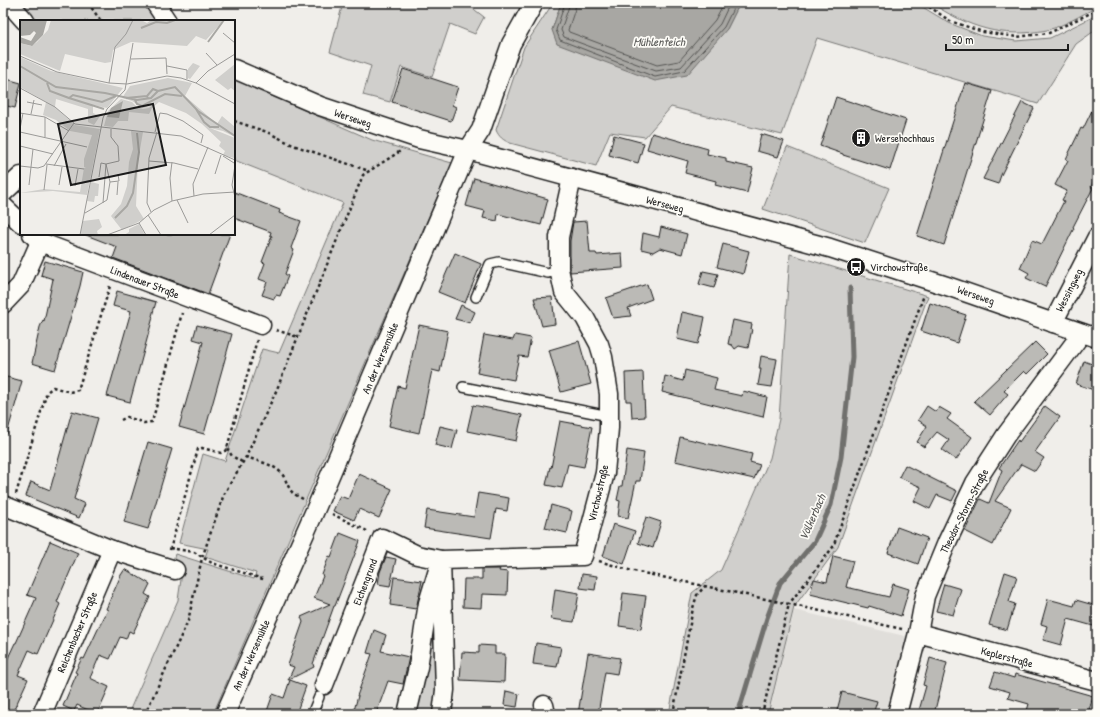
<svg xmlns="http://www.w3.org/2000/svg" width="1100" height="717" viewBox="0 0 1100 717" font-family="'Patrick Hand',sans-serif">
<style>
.built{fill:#e0deda}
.green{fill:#d0cfcc;stroke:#767674}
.water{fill:#a8a7a3;stroke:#706f6d}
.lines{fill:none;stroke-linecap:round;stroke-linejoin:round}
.shore{stroke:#545452;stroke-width:1}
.stream{stroke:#706f6d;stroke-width:5}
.building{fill:#bbbab6;stroke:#1c1c1c}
.lane-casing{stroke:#1c1c1c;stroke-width:12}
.street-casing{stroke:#1c1c1c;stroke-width:21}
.path{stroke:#1c1c1c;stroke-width:2.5;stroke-dasharray:3 3;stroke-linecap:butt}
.lane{stroke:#fdfcf7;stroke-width:9}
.street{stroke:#fdfcf7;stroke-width:18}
.labels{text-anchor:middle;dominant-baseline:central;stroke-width:3.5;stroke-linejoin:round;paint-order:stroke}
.street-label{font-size:11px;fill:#1c1c1c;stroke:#fdfcf7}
.poi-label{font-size:11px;fill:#1c1c1c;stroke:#fdfcf7;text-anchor:start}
.water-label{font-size:12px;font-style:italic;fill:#5b5b59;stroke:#fdfcf7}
.inset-river{fill:none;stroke:#a8a7a3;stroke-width:2}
.inset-road{fill:none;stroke:#9b9a98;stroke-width:1}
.view{fill:#1c1c1c;fill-opacity:0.15;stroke:#1c1c1c;stroke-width:2}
.inset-edge{fill:none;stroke:#1c1c1c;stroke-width:2}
</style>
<rect width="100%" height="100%" fill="#f0eeea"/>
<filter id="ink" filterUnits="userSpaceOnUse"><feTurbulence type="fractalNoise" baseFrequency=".025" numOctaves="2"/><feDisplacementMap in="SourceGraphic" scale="8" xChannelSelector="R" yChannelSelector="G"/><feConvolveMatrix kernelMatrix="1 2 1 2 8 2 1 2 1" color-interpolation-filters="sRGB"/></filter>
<g filter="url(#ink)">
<polygon class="built" points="794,610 909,637 887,714 769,714"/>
<g class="green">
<polygon points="24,3 149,3 160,21 35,21"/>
<polygon points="343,3 466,3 484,17 475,34 450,24 432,77 401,67 390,102 363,95 371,66 330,52"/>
<path d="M553,3H561L552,30L727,29L740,3H916L949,23L982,36L1016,41L1050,38L1097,15V29L1076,44L1038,104L817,38L782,135L671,107L645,137L610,132L596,166L510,143C503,140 499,137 496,130L524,47Z"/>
<path d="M931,3H1097V7C1081,15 1064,26 1047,30C1002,39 968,27 931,3Z"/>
<polygon points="234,79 372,140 452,163 213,714 128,714 178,600 183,566 173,561 175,554 254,579 256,573 205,557 208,549 179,543 203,454 225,461 262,349 279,353 343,203 234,160"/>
<polygon points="787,147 889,188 865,243 763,209"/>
<polygon points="790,254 928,296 838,547 794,607 768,714 669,714 692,593 721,570 770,458 779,419"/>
<polygon points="437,598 436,714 410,714"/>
</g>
<polygon class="water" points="561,3 740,3 727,29 687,75 655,81 557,44 552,30"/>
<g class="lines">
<g class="shore">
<polyline points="565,3 556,30 560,40 655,77 684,71 724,27 736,3"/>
<polyline points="570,3 561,30 564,37 656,71 681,67 720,24 730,3"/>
<polyline points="576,3 575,9 568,30 569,32 657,65 679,61 715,20 724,3"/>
</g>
<g class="stream">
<polyline points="1032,3 1046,3"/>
<polyline points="738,714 767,618 780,583 815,541 831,505 841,457 852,357 850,288"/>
</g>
</g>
<g class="building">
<polygon points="403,69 458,87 452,105 456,107 451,121 392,102"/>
<polygon points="3,78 21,83 15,108 3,105"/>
<polygon points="965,83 992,91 944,245 917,236"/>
<polygon points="836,97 906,120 890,170 843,155 843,154 820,146"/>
<polygon points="1097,100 1097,174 1091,187 1093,188 1073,227 1074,228 1045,287 1026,278 1029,273 1020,268 1032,240 1042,244 1064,201 1062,200 1067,191 1055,185 1068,160 1066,159 1081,128 1083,129"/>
<polygon points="1022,102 1034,108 1001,175 998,184 983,179"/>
<polygon points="652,133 708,149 707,154 726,158 726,162 753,168 747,193 715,185 716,181 685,173 688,161 647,149"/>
<polygon points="761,134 784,141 778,157 757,151"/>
<polygon points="614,135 644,143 638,163 609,155"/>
<polygon points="474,178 548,199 541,225 498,214 497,221 483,218 485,211 466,206"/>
<polygon points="234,192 280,210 279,213 301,221 291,248 294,250 285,274 288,276 280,296 276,295 274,299 262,295 267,282 259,279 265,263 262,262 272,236 270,235 271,232 234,218"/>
<polygon points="587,221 590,253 596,253 597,255 622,253 623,268 570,272 570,241 573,222"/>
<polygon points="661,227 687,234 682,254 660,248 653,252 641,249 643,233 659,237"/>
<polygon points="86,234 230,234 208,294 113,258 117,247 86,235"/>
<polygon points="723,244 749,251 743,274 717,267"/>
<polygon points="455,253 481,264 465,303 438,292"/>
<polygon points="45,261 83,272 80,286 55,370 32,363 40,327 43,320 44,321 53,279 41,275"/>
<polygon points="703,271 718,274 714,288 699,284"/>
<polygon points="647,284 652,299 628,308 631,316 613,318 606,298"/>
<polygon points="117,291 156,302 152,316 153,317 130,402 107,396 131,311 113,306"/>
<polygon points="552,297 555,324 542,326 534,298"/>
<polygon points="930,303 966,315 957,343 921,331"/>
<polygon points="461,305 475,312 470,323 455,319"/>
<polygon points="682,312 705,317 701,337 700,337 698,344 677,339"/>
<polygon points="733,320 752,324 751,329 752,329 748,348 739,346 735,349 732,345 728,344"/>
<polygon points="197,325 232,334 204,434 179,427 203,342 193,339"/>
<polygon points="419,325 448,331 440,372 432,370 419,433 389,426 398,386 405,388"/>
<polygon points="484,335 513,340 515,335 531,338 527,357 519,356 514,380 477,373"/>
<polygon points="579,341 591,384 561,392 549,350"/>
<polygon points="1035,342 1047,354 1027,374 1024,371 1004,391 1008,394 990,415 974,401"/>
<polygon points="761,356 777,359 772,387 758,385 761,369 759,369"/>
<polygon points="1084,361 1097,366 1097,391 1076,384"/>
<polygon points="685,370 717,378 714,390 742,396 743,391 767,397 763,417 662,392 665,376 683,381"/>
<polygon points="643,372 645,417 632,418 631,401 626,401 625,373"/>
<polygon points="3,376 22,381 7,434 3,434"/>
<polygon points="473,405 522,415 516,441 467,431"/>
<polygon points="927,406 936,412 939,407 951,414 947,419 972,437 956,460 942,450 949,440 937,432 924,447 917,442 927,426 918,420"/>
<polygon points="1045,406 1060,417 1035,452 1044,458 1035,471 1021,464 995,501 1011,508 993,545 965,531 980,499 989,503 1002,470 999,468 1018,440 1019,442"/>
<polygon points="72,411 98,418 74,499 85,504 79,518 26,496 31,482 50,490"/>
<polygon points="560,421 592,427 584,467 568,464 562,488 546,485 550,467 551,468"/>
<polygon points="440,426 457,430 452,449 435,445"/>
<polygon points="680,437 752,454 750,462 760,465 754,479 675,461"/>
<polygon points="148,442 172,449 148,529 124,522"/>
<polygon points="627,450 644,453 640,481 636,481 628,518 618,516 620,501 617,500 620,486 622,486"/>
<polygon points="905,465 957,491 952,501 937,495 930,509 914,501 921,487 899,477"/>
<polygon points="359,474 392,489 379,518 359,509 354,520 333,511 340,496 348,499"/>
<polygon points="478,493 509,498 507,511 496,509 491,538 424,528 427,510 474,517"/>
<polygon points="551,505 572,511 567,533 545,528"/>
<polygon points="646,517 661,522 653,548 638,543"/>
<polygon points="613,524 635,531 624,564 603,556"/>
<polygon points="897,527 927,538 918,564 888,553"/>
<polygon points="340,533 360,541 335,606 334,606 313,664 314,667 288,680 294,667 288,665 303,622 301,617 330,604 314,598 323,576 322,575 329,556 331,557"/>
<polygon points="50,541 78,553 57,602 60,604 38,654 29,650 18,675 28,679 12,714 3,714 3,658 7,660 15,643 16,643 36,598 27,595"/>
<polygon points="833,556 853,561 846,587 889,597 893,584 909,589 901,616 869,606 868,608 810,594 814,579 827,582"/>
<polygon points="386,557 396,559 390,586 378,584 380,572"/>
<polygon points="125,569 150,584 145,594 150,597 133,633 129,631 126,639 120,637 110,659 100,655 90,678 109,687 97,714 77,705 74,711 63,706 77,673 75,672 82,658 84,659 99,627 108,610 106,609 121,575"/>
<polygon points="482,569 500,569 499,571 508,572 507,595 482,594 481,608 463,607 464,579 482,579"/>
<polygon points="1005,572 1017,576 1009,602 1015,604 1007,630 989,625"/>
<polygon points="582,574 597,576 595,590 580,588"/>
<polygon points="394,577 422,581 416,609 390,605"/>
<polygon points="944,584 961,589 953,615 936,611"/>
<polygon points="555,589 579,593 574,622 551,619"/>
<polygon points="623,593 646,596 641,629 619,626"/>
<polygon points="1048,599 1074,606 1076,600 1097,606 1097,627 1068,619 1061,645 1043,640 1047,626 1041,624"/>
<polygon points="374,630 386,635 381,651 409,657 403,684 388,681 376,714 353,714 358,696 357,696 372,654 367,653"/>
<polygon points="536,643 561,647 557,667 533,664"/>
<polygon points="479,645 495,646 495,654 505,654 504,682 460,680 462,652 479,653"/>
<polygon points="588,653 620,658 617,674 605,672 598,714 578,714"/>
<polygon points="930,658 947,663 934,714 918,714 926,686 923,685"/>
<polygon points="995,672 1014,678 1015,674 1093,696 1088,714 1026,714 1029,704 1008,698 1010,692 990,686"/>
<polygon points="290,680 306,686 296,714 266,714 273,694 284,698"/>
<polygon points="506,691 519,694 517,707 504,705"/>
<polygon points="842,692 877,701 873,714 836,714"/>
</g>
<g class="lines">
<g class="lane-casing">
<g id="lane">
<polyline points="476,297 490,264 499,262 548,273 559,269"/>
<polyline points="463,387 609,416"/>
<polyline points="312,714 319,697"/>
</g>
</g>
<g class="street-casing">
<g id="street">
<polyline points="9,3 25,21"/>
<polyline points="155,3 167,21"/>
<polyline points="234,69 320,106 419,139 468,150 830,248 950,287 1097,338"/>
<polyline points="3,193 21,176"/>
<polyline points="3,206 21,223"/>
<polyline points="32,234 40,242 261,325"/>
<polyline points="3,304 21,285 40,242"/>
<polyline points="1053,323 1097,237"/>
<polyline points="3,505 112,550 175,570"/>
<polyline points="918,633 1097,681"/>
<polyline points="324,685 382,538 417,555 441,560 428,603 418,667 407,714"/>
<polyline points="544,705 546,714"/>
<polyline points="42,714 112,550"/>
<polyline points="225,714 317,506 468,150 481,130 511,44 534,3"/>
<polyline points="442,714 445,690 441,560 583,556 605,473 609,428 609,394 603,357 599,344 585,318 564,292 559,269 559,237 572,178"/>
<polyline points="897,714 918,633 925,596 948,540 975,483 1006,435 1082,333"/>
</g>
</g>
<g class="path">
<polyline points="88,3 101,21"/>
<polyline points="924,3 950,21 983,32 1017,37 1049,33 1097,10"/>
<polyline points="234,121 267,132 293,145 369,171"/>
<polyline points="276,330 298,337"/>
<polyline points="121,420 127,417 144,423 152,422 182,313"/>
<polyline points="227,448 232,456 242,462"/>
<polyline points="16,494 47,392 53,387 70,392 78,390 110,286"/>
<path d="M303,499C299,497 295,495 292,492C286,485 286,476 278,470C269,463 257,461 246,457L277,389L363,175L402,150"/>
<polyline points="332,514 367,531"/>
<polyline points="170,548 194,552 212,563 266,580"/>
<polyline points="170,550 198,449 202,448 221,453 225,451 227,448 257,340"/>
<polyline points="599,561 629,570 789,604 762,714"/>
<polyline points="902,629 789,604 833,547 924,295"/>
<polyline points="145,714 188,621 202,558 224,494 246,457"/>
<polyline points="673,714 693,608 697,595 705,586"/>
</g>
<use href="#lane" class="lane"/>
<use href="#street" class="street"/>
</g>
</g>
<defs>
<g id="building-disc" transform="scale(1)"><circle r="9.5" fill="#1c1c1c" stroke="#fdfcf7"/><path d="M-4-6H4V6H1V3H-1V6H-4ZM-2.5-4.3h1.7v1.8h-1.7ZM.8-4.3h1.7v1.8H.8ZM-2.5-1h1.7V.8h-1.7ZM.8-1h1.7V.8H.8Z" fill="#fff"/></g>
<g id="bus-disc" transform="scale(1)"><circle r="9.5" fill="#1c1c1c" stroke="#fdfcf7"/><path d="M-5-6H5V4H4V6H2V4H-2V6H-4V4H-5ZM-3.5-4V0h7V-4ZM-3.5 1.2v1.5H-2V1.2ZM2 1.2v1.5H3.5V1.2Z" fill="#fff"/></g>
</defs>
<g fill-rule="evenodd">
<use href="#building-disc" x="861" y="138"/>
<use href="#bus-disc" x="856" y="267"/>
</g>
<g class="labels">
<g class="street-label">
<text transform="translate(353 118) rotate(18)">Werseweg</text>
<text transform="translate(665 204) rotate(15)">Werseweg</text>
<text transform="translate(145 282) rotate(21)">Lindenauer Straße</text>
<text transform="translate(1069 290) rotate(-63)">Wessingweg</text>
<text transform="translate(976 295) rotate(19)">Werseweg</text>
<text transform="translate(380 358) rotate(-67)">An der Wersemühle</text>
<text transform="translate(598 493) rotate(-77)">Virchowstraße</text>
<text transform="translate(964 511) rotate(-63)">Theodor-Storm-Straße</text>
<text transform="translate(365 582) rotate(-69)">Eichengrund</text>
<text transform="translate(77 632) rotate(-67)">Reichenbacher Straße</text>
<text transform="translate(251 655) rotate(-66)">An der Wersemühle</text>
<text transform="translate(1007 657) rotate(15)">Keplerstraße</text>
</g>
<g class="poi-label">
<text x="875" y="138">Wersehochhaus</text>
<text x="870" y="267">Virchowstraße</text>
</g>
<g class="water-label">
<text x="659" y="41">Mühlenteich</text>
<text transform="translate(812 517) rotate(-66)">Völkerbach</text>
</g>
</g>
<g transform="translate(20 20)">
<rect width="215" height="215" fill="#f0eeea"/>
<path d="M31,0H121L127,3L131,0H204L186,20L176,16L167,26L111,22L93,30L91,42L85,43L45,34L40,51L0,34V23L11,26L17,22L28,10ZM0,37L31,51L103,68L87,88L73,85V93L80,96L74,105L68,102V89L36,79L35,87L55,105L80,109L67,175L33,171L0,173L24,169L60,172L64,148H66L64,147V139L72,115L50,111L36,100L23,95L26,82L0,67ZM173,43L180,46L170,59L168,58V49ZM215,44V71L211,68L208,70L195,60ZM148,58L172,63L165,76L197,104L202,96L215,107V117L203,111L190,108L215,118L214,138L203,135L205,131L199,126L201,122L182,104L166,93L139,82L132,88L129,94L109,92L108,101H98L93,107L84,106L88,91L101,79L112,82L117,87L123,89L129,88L135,83L123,88L112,81L102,78L110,66ZM111,111L123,112L118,141L116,186L124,199L102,210L91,196L101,184L107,166L109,142L113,129ZM71,162L79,164L78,176H75L74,182L67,181ZM79,199L82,207L77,211L78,215H60L63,201ZM119,204L125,215H104L109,212V209Z" fill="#d0cfcc"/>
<path d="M0,0H27L23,15L12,26L0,23V17L11,21L16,13L14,11L10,15L0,16ZM103,81L99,98L87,97L91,88Z" fill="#a8a7a3"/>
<path class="inset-river" d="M121,8L136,2L147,3L155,0M188,22L204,0M0,46L36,67L85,73L117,80L131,78L138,71L155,67L178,91L215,116M27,63L30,71L49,78L53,75L82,82L96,76M49,78L84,89M106,78L127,76M128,79L127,76L133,69L138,71M115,80L117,84L122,86L145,74L162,76M176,89L184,102L190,107H199M95,198L107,186L113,173L119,132L117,113"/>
<path class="inset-road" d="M203,13L215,23M186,33L197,45M0,36L37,52L89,63L107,64L147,56L161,58L176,63L215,84M111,39L146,38L147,54M147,46L167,50V59M89,63L95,27L106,14L113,0M176,63L188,51L215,34M0,68L35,87L55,104L161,116L215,140M7,82L22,85M0,93L25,97L49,111M11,94L14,80M0,109L3,93M0,112L67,127M135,112L140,93L147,94L163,101L183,115L181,123M25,117V97M0,126L33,134M203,136L214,143M129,141L154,143L178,149M26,144L64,149M215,145L212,165L215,177M0,146L18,148L24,146L54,103M34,146L46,124M195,154L201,135M79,157L81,143L86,144L83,183M90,162L99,161L98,154M9,165L13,129M39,165L42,147M55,166L58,149M24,170L27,145M97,175L98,162M174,176L173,164L188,127M157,180L168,203M152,181L150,158L152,142M131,192L127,183L129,138L137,112M65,193L87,180L90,162L86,144L99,141L98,126L91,117V109M128,195L141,215M119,203L126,215M60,215L83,98L87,89L105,70L113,23M87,215L119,203L134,190L152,181L183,174L215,172M189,215L215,195"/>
<path class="view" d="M133,84L146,145L51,165L38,104Z"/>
<rect width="215" height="215" class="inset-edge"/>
</g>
<rect width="1100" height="717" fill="none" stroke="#fdfcf7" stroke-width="16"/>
<rect x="8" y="8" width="1084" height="701" fill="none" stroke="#1c1c1c" stroke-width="1.5" filter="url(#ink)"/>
<path d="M946 44v6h122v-6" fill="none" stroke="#1c1c1c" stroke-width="2"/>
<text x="952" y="44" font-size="12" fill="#1c1c1c" stroke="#fdfcf7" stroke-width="3" paint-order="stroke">50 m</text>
</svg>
